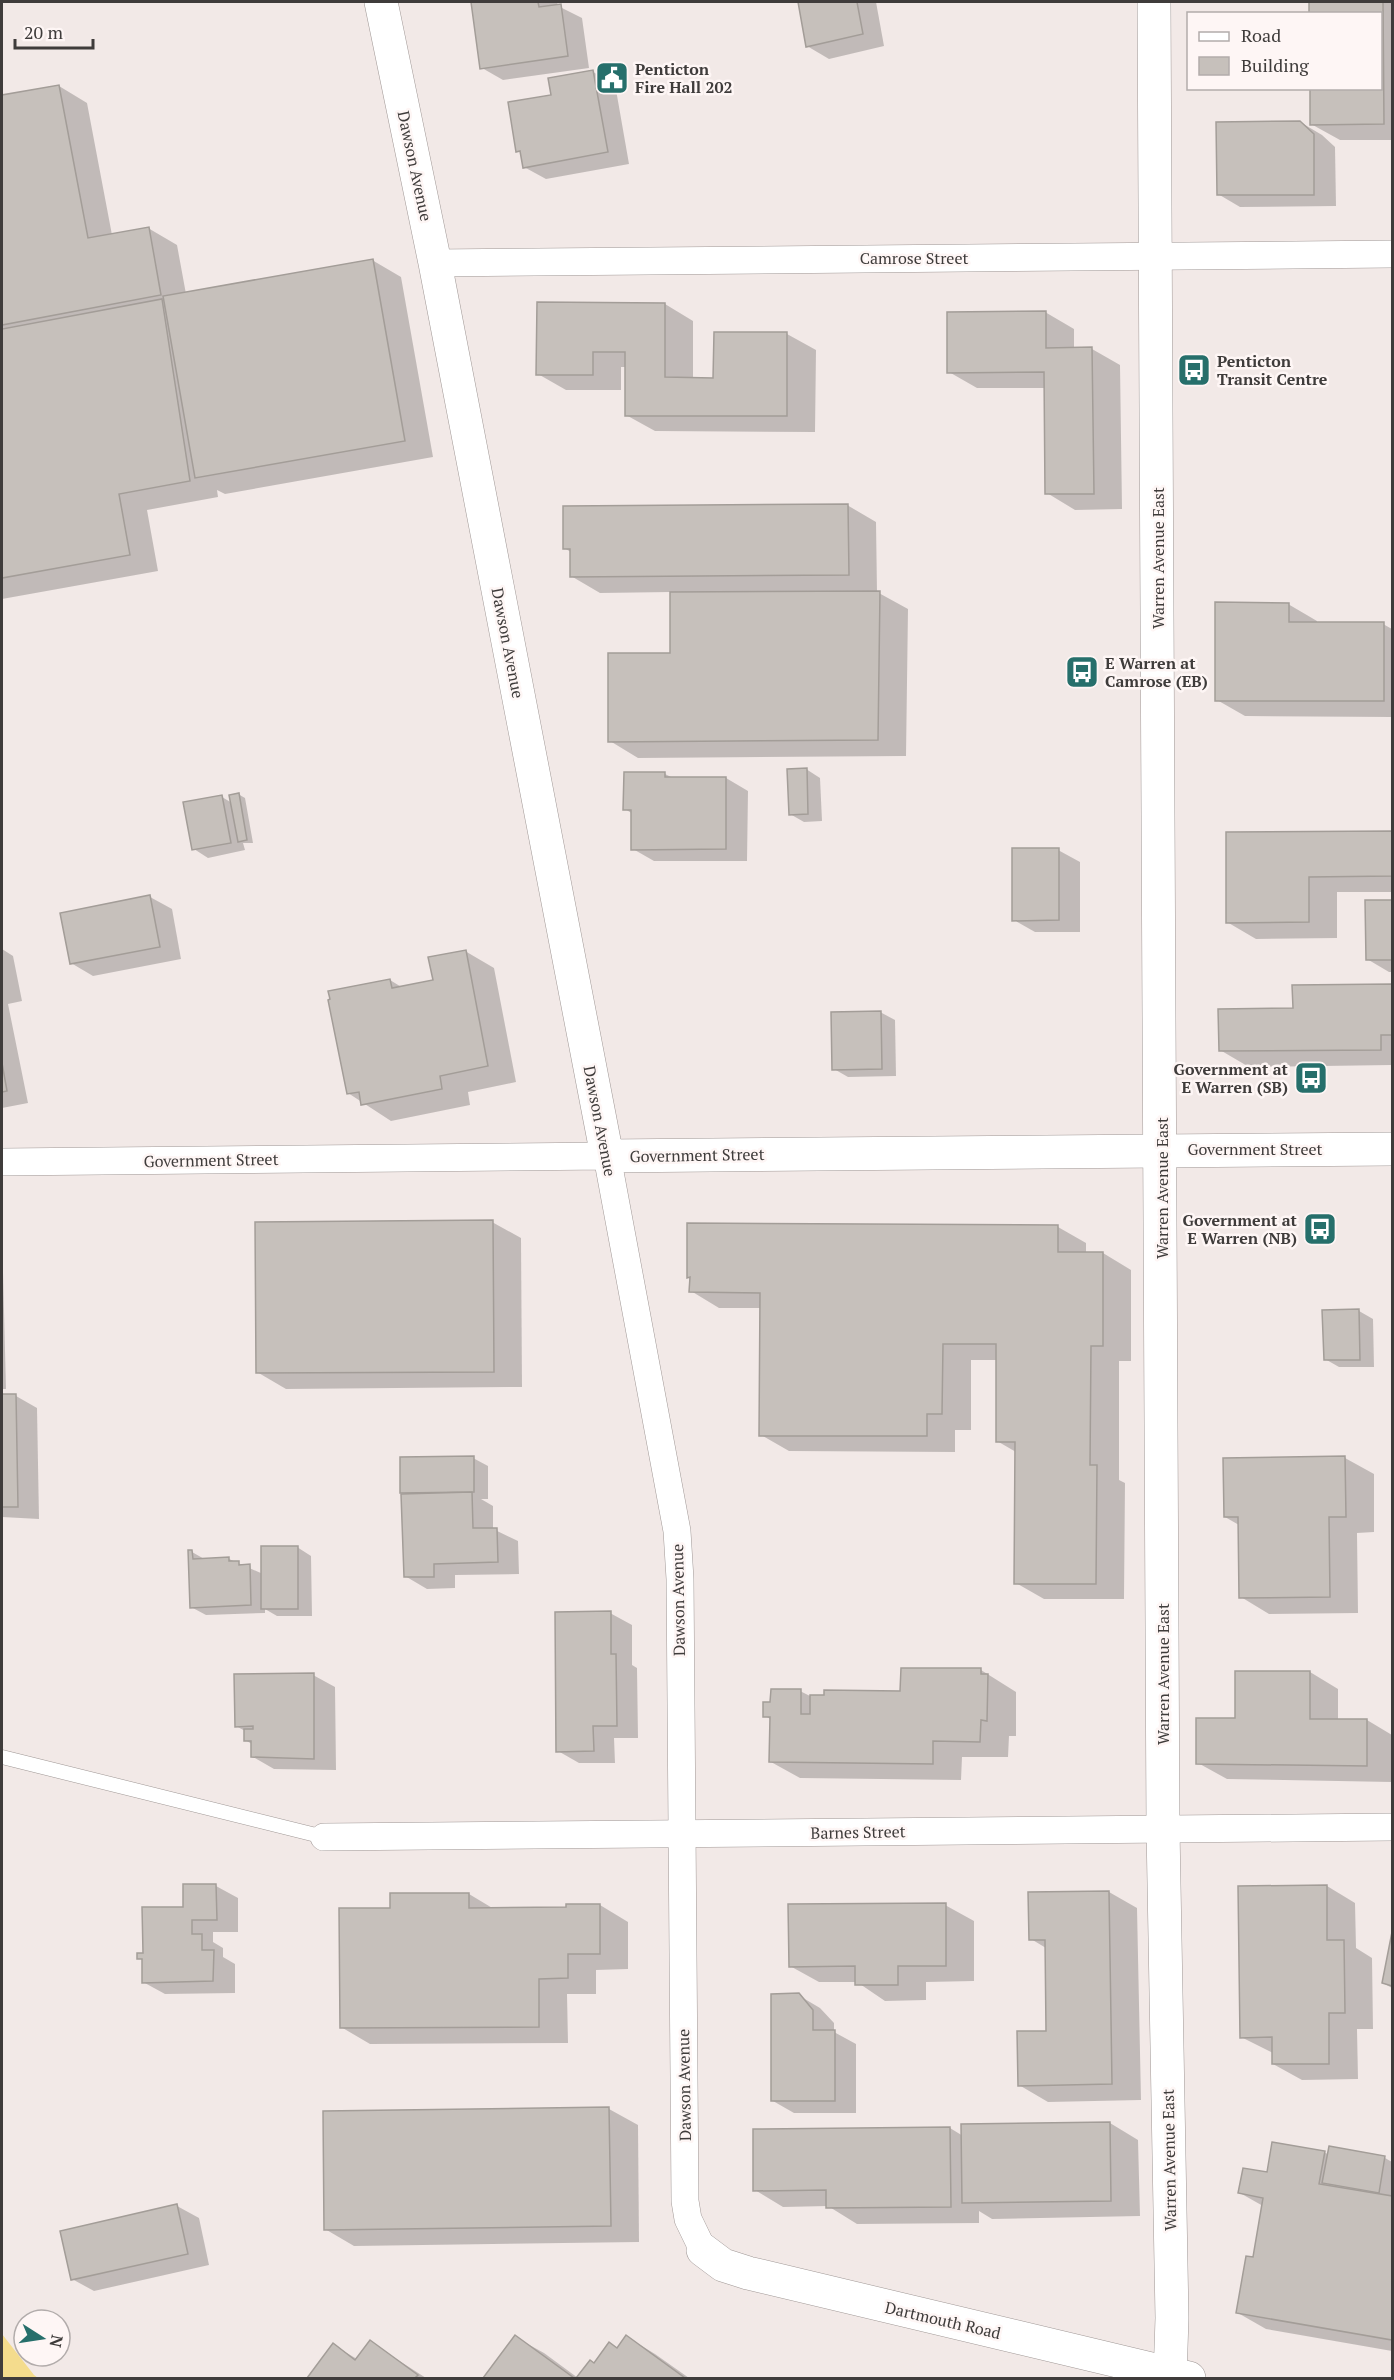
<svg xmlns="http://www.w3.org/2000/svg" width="1394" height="2380" viewBox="0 0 1394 2380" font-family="'PT Serif',serif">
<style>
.green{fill:#f4dc8d}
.shadow{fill:#0003}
.building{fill:#c6c0bb;stroke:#a39d98;stroke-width:1.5}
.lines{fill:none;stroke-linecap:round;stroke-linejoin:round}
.service-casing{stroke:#a09896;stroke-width:15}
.minor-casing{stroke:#a09896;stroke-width:28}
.tertiary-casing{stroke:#a09896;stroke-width:34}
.service{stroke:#fff;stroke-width:14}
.minor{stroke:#fff;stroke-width:27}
.tertiary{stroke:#fff;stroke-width:33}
.labels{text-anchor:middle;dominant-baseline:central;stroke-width:5;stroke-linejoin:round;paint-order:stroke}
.poi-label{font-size:16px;font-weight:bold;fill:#3f3c3b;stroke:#fef6f5;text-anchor:start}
.street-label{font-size:16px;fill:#3f3c3b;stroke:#fef6f5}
</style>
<rect width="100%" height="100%" fill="#f2e9e7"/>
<polygon class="green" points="2,2334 34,2375 38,2378 2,2378"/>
<g class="shadow">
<polygon points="472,2 557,2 558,6 582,18 589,68 503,80 482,68"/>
<polygon points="800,2 876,2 884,46 829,59 807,46"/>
<polygon points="1311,2 1392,2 1392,140 1340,140 1311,124 1380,88 1380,14 1311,14"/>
<polygon points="593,72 615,84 629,164 546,179 524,167 522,153 517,151 553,96"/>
<polygon points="59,86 87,103 112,235 148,228 177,245 186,294 372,260 401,277 433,457 225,494 217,490 218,497 147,510 158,571 2,599 2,97"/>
<polygon points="1300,122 1322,135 1335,147 1336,206 1240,207 1218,194"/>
<polygon points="665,304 693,321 693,379 715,379 715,333 787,334 816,350 815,432 655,431 626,415 626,367 621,367 621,390 566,390 538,374"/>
<polygon points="1045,312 1074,329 1074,349 1092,349 1120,365 1122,509 1075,510 1047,493 1046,388 977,388 949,372"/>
<polygon points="847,505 876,522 877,592 908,609 906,756 638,758 610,741 672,654 671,592 600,593 571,576 571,552 564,548"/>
<polygon points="1288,604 1317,621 1317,624 1383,624 1392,629 1392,717 1245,716 1217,700"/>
<polygon points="806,769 820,778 822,821 804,822 790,814"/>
<polygon points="665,774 673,778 726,778 748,791 747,861 654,861 633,849 633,814 625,809"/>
<polygon points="238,794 245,798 253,843 243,843 245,850 208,858 194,849 222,797 232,803"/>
<polygon points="1392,833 1392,892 1337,892 1337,938 1256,939 1227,922 1227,834"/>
<polygon points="1058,850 1080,862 1080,932 1035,932 1014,920"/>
<polygon points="150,897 172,909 181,959 93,976 71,963"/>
<polygon points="1392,901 1392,972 1389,972 1367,959 1367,902"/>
<polygon points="2,949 13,956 22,1001 8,1004 28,1103 2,1108"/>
<polygon points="465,951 494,968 516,1082 468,1092 470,1105 391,1121 348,1093 390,980 403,988 435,981"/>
<polygon points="1294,986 1392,986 1392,1065 1249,1067 1220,1050 1294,1010"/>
<polygon points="880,1012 895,1020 896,1076 848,1077 834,1069"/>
<polygon points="492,1222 521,1238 522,1387 286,1389 257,1372"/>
<polygon points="1058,1227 1086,1243 1086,1253 1103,1253 1131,1270 1131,1361 1119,1361 1119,1480 1125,1483 1124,1599 1044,1599 1016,1583 1016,1452 997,1441 998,1360 971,1360 971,1430 955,1430 955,1452 789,1451 761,1435 761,1308 719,1308 691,1291 691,1278 688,1277"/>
<polygon points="2,1233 6,1389 2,1389"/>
<polygon points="1359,1311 1373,1319 1374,1367 1339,1367 1325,1359"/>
<polygon points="2,1396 16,1396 37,1408 39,1519 2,1517"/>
<polygon points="473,1458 488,1466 488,1499 481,1499 493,1506 493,1529 518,1541 519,1574 455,1575 455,1588 427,1589 405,1576 407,1495 401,1492"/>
<polygon points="1345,1458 1374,1474 1374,1532 1357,1533 1358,1613 1269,1614 1241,1597 1239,1525 1225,1517 1224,1459"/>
<polygon points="297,1547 311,1556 312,1616 277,1616 265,1609 265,1613 206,1615 191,1607 192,1552 206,1560 229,1559 263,1574"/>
<polygon points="610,1613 632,1625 632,1665 637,1668 638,1738 614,1738 615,1763 579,1763 558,1751"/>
<polygon points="981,1670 1016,1692 1016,1736 1009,1736 1008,1757 962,1757 961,1780 800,1778 771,1762 772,1720 765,1716 772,1703 800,1691 812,1697 902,1693"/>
<polygon points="1310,1672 1338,1689 1338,1720 1367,1720 1392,1735 1392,1782 1227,1779 1198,1763 1236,1720"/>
<polygon points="313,1675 335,1687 336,1770 274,1769 253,1757 252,1744 245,1740 245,1731 236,1726"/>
<polygon points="216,1886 238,1898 238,1932 213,1932 213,1942 223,1948 223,1957 235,1964 235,1993 165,1994 143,1982 143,1960 139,1958 184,1908"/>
<polygon points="1327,1886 1355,1903 1356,1948 1372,1958 1373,2029 1357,2029 1358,2079 1302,2080 1273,2064 1273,2053 1241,2037"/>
<polygon points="1109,1892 1137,1908 1141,2100 1048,2102 1019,2085 1048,2032 1046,1948 1031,1939"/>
<polygon points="469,1894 494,1909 568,1908 600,1905 628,1922 628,1969 596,1970 596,1994 567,1994 568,2043 370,2044 341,2027 392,1909"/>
<polygon points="945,1905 974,1921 974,1981 926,1982 926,2000 885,2001 857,1982 819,1982 790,1966"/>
<polygon points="1392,1940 1392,1988 1383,1983"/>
<polygon points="798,1995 820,2008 834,2023 834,2032 856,2044 856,2113 794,2113 773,2101"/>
<polygon points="609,2109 638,2125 639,2242 354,2246 325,2229 324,2113"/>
<polygon points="1110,2123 1138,2140 1140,2216 992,2219 979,2211 979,2223 857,2224 828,2206 783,2207 755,2190 950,2128 963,2136"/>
<polygon points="1330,2148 1385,2158 1392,2162 1392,2351 1266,2329 1238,2313 1254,2259 1263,2206 1240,2193 1268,2173 1324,2152 1329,2155"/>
<polygon points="177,2206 199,2218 209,2265 94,2291 72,2279"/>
<polygon points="515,2337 544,2353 578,2378 485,2378"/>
<polygon points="627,2337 655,2354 689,2378 578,2378 591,2362 595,2364 618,2349"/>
<polygon points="370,2342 426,2378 309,2378 333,2345 357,2359"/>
</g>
<g class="building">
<polygon points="471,2 538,2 539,7 561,4 568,56 480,69"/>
<polygon points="798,2 857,2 863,34 806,47"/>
<polygon points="1309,2 1383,2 1384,124 1310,125 1310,88 1380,88 1380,14 1309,14"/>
<polygon points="593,70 608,152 523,168 520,151 516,152 508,102 551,95 548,78"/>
<polygon points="59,85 88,238 149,227 161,295 2,325 2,95"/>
<polygon points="1300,121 1314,134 1314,195 1217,195 1216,122"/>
<polygon points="373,259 405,441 195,478 163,296"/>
<polygon points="162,299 190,481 119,494 130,555 2,578 2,329"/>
<polygon points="537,302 665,303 665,377 713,378 714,332 787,332 787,416 625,416 625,352 593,352 593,375 536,375"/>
<polygon points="1046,311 1046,348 1092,347 1094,494 1045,494 1044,372 947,373 947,312"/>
<polygon points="848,504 849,575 570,577 570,549 563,549 563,506"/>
<polygon points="880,591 878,740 608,742 608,653 670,653 670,592"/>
<polygon points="1215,602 1289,603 1289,622 1384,622 1384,701 1215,701"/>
<polygon points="807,768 808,814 789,815 787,769"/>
<polygon points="624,772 665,772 665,777 726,777 726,849 631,850 631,810 623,810"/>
<polygon points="239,793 247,840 238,842 229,795"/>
<polygon points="222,795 231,843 192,850 183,802"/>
<polygon points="1392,831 1392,876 1309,877 1309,922 1226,923 1226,832"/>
<polygon points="1012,848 1059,848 1059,920 1012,921"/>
<polygon points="150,895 160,947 70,964 60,913"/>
<polygon points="1365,900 1392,900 1392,960 1366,960"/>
<polygon points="466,950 488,1066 440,1076 442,1089 361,1105 359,1092 347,1094 328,1000 330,999 328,991 390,979 392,988 433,980 428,957"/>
<polygon points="1392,984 1392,1035 1381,1035 1381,1050 1219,1051 1218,1009 1293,1008 1292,985"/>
<polygon points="881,1011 882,1069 832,1070 831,1012"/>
<polygon points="2,1063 7,1091 2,1092"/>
<polygon points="493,1220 494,1372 256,1373 255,1222"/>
<polygon points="687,1223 1058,1225 1058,1252 1103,1252 1103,1346 1091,1346 1090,1465 1097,1465 1096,1584 1014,1584 1015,1442 996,1442 996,1344 943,1344 942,1414 927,1414 927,1436 759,1436 760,1293 689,1292 690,1277 687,1278"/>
<polygon points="1359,1309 1360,1360 1324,1360 1322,1310"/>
<polygon points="2,1394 16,1394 18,1507 2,1507"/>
<polygon points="474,1456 474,1492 400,1493 400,1457"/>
<polygon points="1345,1456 1346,1517 1329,1517 1330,1597 1239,1598 1238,1517 1224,1517 1223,1458"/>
<polygon points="472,1492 473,1528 497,1528 498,1562 434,1564 434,1577 404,1577 401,1494"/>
<rect x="261" y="1546" width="37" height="63"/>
<polygon points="188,1550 192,1550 193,1559 229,1557 229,1561 239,1561 239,1565 250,1564 251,1605 190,1608"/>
<polygon points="611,1611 611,1654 616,1654 617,1726 593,1726 594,1751 556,1752 555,1612"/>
<polygon points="901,1668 981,1668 981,1674 988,1674 987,1721 981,1720 980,1742 933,1741 933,1764 769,1762 770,1717 763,1717 763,1702 770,1702 771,1689 801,1689 801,1714 810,1714 810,1695 824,1695 824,1690 900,1691"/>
<polygon points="1235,1671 1310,1671 1310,1719 1367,1719 1367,1766 1196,1764 1196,1718 1235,1718"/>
<polygon points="314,1673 314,1759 251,1757 251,1741 244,1741 244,1729 253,1729 253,1726 235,1727 234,1674"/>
<polygon points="183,1884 216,1884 217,1920 192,1920 192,1934 202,1934 202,1950 214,1950 213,1981 142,1983 142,1959 137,1959 137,1953 143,1953 142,1907 183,1907"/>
<polygon points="1327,1885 1327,1940 1344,1940 1345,2013 1329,2013 1329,2064 1272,2064 1272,2037 1240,2038 1238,1886"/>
<polygon points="1109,1891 1112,2084 1018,2086 1017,2031 1046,2031 1045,1940 1029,1940 1028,1892"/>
<polygon points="390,1893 469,1893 469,1908 566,1907 566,1904 600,1904 600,1954 568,1954 568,1978 539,1979 539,2027 340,2028 339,1908 390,1908"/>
<polygon points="946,1903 946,1966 898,1966 898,1985 855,1985 855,1966 789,1967 788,1904"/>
<polygon points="1392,1932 1392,1986 1382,1983"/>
<polygon points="799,1993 813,2010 813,2030 835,2030 835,2101 771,2101 771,1994"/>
<polygon points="609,2107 611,2226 324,2230 323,2111"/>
<polygon points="1110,2122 1111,2201 962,2203 961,2124"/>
<polygon points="950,2127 951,2207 826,2208 826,2190 753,2191 753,2129"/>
<polygon points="1272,2142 1325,2151 1319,2184 1392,2196 1392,2340 1236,2313 1246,2256 1253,2257 1263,2198 1238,2193 1243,2168 1267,2172"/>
<polygon points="1329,2146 1385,2156 1379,2193 1322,2183"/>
<polygon points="177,2204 188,2254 71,2280 60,2231"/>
<polygon points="515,2335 574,2378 483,2378"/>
<polygon points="626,2335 685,2378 576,2378 590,2360 594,2363 609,2342 617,2348"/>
<polygon points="370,2340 418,2375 415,2378 307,2378 333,2343 355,2360"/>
</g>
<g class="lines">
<g class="service-casing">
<polyline id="service" points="2,1757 324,1837"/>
</g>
<g class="minor-casing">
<g id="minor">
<polyline points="435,263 1392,254"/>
<polyline points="2,1162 607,1156 677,1531 680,1579 685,2201 688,2219 703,2250"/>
<polyline points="324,1837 1392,1827"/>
</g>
</g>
<g class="tertiary-casing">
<g id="tertiary">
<polyline points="381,2 435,263 607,1156 1392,1149"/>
<polyline points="1154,2 1163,1829 1172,2318 1170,2378"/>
<polyline points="703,2250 723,2265 748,2273 1189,2378"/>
</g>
</g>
<use href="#service" class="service"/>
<use href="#minor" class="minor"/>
<use href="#tertiary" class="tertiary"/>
</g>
<defs>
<g id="civic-square" transform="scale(1.725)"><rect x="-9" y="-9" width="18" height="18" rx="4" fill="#266f6b" stroke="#fef6f5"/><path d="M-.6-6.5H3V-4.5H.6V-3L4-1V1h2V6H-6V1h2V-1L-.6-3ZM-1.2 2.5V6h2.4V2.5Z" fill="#fff"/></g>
<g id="bus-square" transform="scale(1.725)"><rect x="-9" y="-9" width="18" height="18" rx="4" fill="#266f6b" stroke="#fef6f5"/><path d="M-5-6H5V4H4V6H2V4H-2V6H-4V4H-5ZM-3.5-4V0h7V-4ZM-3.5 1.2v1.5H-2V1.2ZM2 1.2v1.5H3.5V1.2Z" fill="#fff"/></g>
</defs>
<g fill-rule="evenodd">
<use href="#civic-square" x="612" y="78"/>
<use href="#bus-square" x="1194" y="370"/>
<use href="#bus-square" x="1082" y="672"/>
<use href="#bus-square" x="1311" y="1078"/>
<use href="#bus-square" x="1320" y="1229"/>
</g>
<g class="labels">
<g class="poi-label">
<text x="635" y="69">Penticton<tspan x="635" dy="18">Fire Hall 202</tspan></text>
<text x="1217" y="361">Penticton<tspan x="1217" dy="18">Transit Centre</tspan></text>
<text x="1105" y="663">E Warren at<tspan x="1105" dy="18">Camrose (EB)</tspan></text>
<text x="1288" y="1069" text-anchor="end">Government at<tspan x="1288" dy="18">E Warren (SB)</tspan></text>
<text x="1297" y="1220" text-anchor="end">Government at<tspan x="1297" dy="18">E Warren (NB)</tspan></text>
</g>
<g class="street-label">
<text transform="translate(415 166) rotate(78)">Dawson Avenue</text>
<text x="914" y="258">Camrose Street</text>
<text transform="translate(1158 558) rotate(-90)">Warren Avenue East</text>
<text transform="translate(508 643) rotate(79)">Dawson Avenue</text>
<text transform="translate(600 1121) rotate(79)">Dawson Avenue</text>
<text x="1255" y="1149">Government Street</text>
<text transform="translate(697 1155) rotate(-1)">Government Street</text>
<text transform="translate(211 1160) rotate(-1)">Government Street</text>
<text transform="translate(1162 1188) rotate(-90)">Warren Avenue East</text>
<text transform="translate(678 1600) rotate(-91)">Dawson Avenue</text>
<text transform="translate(1163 1674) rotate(-90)">Warren Avenue East</text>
<text transform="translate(858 1832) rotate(-1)">Barnes Street</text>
<text transform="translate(684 2085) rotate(-91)">Dawson Avenue</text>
<text transform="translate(1169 2160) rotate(-91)">Warren Avenue East</text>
<text transform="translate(943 2320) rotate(13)">Dartmouth Road</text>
</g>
</g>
<rect width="1394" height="2380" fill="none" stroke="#3f3c3b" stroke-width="6"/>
<rect x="1187" y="12" width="195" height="78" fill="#fef6f5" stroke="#b2acab" stroke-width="1.5"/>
<rect x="1199" y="32" width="30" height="9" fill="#ffffff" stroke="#b2acab" stroke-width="1.5"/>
<text x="1241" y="42" font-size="18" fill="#3f3c3b">Road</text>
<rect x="1199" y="57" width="30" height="18" fill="#c6c0bb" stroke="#b2acab" stroke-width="1.5"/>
<text x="1241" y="72" font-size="18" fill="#3f3c3b">Building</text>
<g transform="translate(42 2338) rotate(102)"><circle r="28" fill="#fef6f5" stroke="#b2acab" stroke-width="1.5"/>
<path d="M0-4.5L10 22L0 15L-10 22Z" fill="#266f6b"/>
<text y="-9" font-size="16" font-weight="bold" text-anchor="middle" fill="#3f3c3b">N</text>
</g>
<path d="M15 39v9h78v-9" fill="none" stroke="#3f3c3b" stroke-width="3"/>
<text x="24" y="39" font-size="18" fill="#3f3c3b" stroke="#fef6f5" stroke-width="4.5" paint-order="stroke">20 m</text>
</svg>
